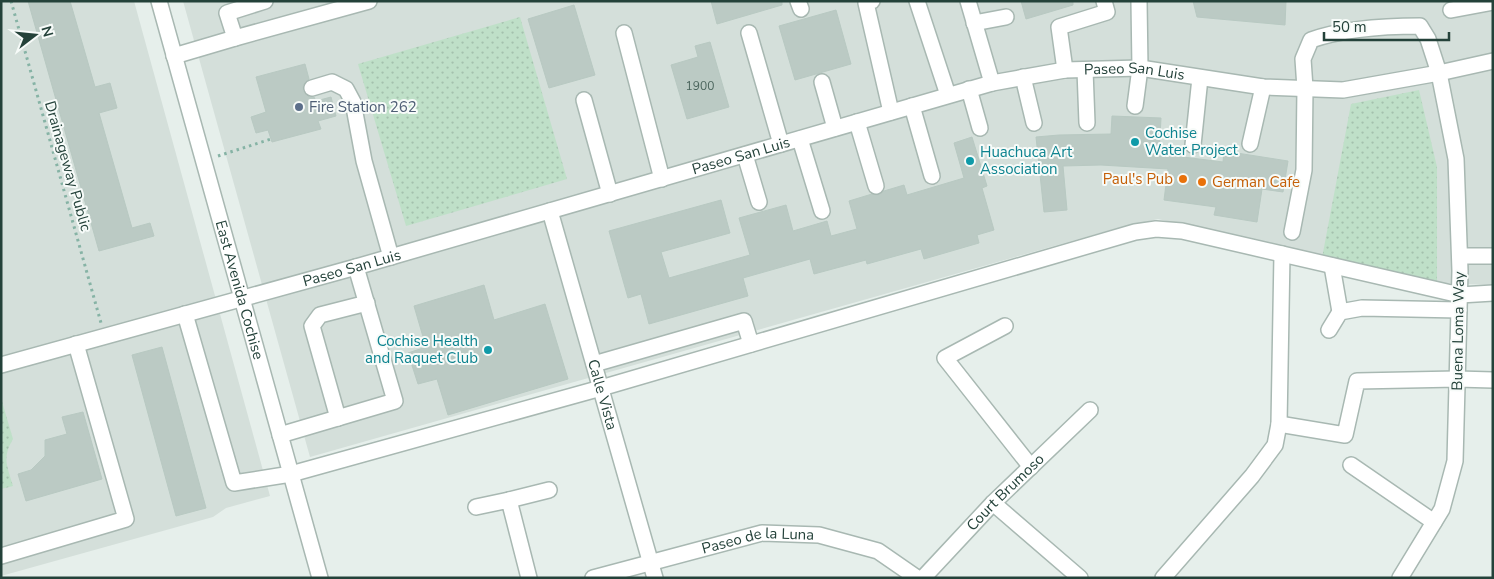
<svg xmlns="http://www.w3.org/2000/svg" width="1494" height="579" viewBox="0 0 1494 579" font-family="'Nunito Sans',sans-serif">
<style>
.built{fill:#d4dfda}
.grass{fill:url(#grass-dots)}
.building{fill:#bbcac4;stroke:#b8c9c2}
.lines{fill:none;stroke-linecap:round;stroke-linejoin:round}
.minor-casing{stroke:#a8b8b2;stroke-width:18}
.path{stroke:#86b3a5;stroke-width:3;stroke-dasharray:2.5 4;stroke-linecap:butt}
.minor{stroke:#fff;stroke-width:15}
.service-dot{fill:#5c6f8a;stroke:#f7fbf9;stroke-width:2}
.culture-dot{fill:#0f9aa8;stroke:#f7fbf9;stroke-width:2}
.food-dot{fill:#e8710a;stroke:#f7fbf9;stroke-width:2}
.labels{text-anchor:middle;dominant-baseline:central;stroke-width:4;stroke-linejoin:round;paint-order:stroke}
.number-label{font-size:12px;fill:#4a645c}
.street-label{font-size:15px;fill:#24423a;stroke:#f7fbf9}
.service-label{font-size:15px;fill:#4e5e75;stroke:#f7fbf9;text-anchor:start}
.culture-label{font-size:15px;fill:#0d838f;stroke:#f7fbf9;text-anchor:start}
.food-label{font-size:15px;fill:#c56008;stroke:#f7fbf9;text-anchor:end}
</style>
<defs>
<pattern id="grass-dots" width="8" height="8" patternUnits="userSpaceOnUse" patternTransform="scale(1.25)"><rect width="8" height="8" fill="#bfe0c8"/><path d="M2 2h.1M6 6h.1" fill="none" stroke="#a4c1ad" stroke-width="1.8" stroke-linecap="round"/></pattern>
</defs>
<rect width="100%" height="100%" fill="#e6efeb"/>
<g class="built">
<polygon points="1,1 134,1 270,496 226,508 213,517 1,576"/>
<polygon points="183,1 1493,1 1493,285 1437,283 1158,219 1114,229 310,457"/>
</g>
<g class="grass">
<polygon points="520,17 567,179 406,226 358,64"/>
<polygon points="1419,90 1437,167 1437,283 1322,258 1351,104"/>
<path d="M1,398L13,439C2,458 7,465 13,486L1,489Z"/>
</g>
<g class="building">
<polygon points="28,1 70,1 95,87 110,83 117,108 99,113 132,228 150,223 154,236 99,251"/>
<polygon points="711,1 782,1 782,5 717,24"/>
<polygon points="1021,1 1073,1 1073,5 1026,19"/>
<polygon points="1193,1 1286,1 1285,25 1197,17"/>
<polygon points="574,5 595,75 549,88 528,19"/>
<polygon points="836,10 851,64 795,80 779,26"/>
<polygon points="710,42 729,107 687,119 671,65 698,57 695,46"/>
<polygon points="305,64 309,79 303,85 303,91 309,97 314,97 316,101 331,97 336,116 318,121 321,129 272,142 268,130 256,133 251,117 266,112 256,77"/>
<polygon points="1112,116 1161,118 1159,154 1223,162 1224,151 1288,161 1283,192 1262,189 1257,222 1214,215 1216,207 1164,200 1168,169 1101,165 1063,166 1067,210 1044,212 1036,137 1059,135 1111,134"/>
<polygon points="972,137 987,186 982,188 994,230 977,235 979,243 924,259 921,249 867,264 866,260 814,274 810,259 743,278 748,296 649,324 641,294 628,298 609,231 721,200 730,233 661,252 669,278 750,255 739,218 786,205 793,231 827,221 831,236 857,229 849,201 872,194 878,195 884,191 904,185 907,195 964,178 954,143"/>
<polygon points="484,285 494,320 545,304 568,379 448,415 437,379 418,384 408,353 426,347 414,306"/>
<polygon points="162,347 206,508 176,516 132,355"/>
<polygon points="83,412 102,479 26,501 18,474 31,470 45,456 45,440 67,434 62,417"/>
</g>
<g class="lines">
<g class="minor-casing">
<g id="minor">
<path id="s1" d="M159,1L320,578"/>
<polyline points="798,1 801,9"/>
<polyline points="872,1 866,3 891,112"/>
<polyline points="917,1 948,95"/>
<polyline points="968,1 992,83"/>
<polyline points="1451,10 1493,2"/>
<polyline points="974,23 1006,17"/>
<polyline points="624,33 662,179"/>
<polyline points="749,33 781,144"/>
<polyline points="235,38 369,1"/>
<polyline points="174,56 235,38 227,13 265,1"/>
<polyline points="1065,70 1059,27 1107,12 1104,1"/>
<polyline points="1085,70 1087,123"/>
<polyline points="1023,77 1034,123"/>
<polyline points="822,82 835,128"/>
<polyline points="312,88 332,82 346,89 353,102 364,161 391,257"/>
<polyline points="969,89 980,128"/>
<polyline points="584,100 610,194"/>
<polyline points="912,106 932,176"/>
<polyline points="1135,106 1140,68 1139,1"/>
<polyline points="857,122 876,186"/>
<polyline points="800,139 822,211"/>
<polyline points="1250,144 1263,87"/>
<polyline points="1193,145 1200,78"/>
<polyline points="745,155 759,202"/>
<path id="s2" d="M550,211L655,578"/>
<path d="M1292,232L1304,170L1305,88L1303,59L1311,40C1345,28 1384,26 1420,26L1428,39L1439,73L1456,159L1460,271L1455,461L1442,509L1400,578"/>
<polyline points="1460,256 1493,256"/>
<polyline points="1332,266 1340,312"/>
<polyline points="185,314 234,483 291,474 601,388 1135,232 1156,229 1182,231 1460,295 1493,293"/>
<polyline points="1005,326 945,358 1031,467"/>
<polyline points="1329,330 1340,312 1362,308 1459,310"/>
<polyline points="594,364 744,321 751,344"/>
<path id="s3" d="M1,365L356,267L992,83L1065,70L1140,68L1263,87L1343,90L1439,73L1493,61"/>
<polyline points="338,418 312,326 320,315 367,303"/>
<polyline points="1279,424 1345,435 1357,381 1457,379 1493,380"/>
<polyline points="280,435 395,401 356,267"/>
<polyline points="1351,465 1434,522"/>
<polyline points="509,500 549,490"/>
<polyline points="993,503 1080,578"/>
<polyline points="476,507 509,500 529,578"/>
<polyline points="1,556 126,519 76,344"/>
<path id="s4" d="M593,578L762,533L819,535L878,551L917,578"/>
<path id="s5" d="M923,578L993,503L1090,410"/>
<polyline points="1163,578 1252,476 1275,445 1279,424 1282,254"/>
</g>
</g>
<g class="path">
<polyline points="11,1 101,323"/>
<polyline points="218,156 271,139"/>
</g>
<use href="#minor" class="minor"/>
</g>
<circle class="service-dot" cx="299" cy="107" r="5"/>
<g class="culture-dot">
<circle cx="1135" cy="142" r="5"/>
<circle cx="970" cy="161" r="5"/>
<circle cx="488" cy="350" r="5"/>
</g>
<g class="food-dot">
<circle cx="1183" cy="179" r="5"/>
<circle cx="1202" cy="182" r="5"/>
</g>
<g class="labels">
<g class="number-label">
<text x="700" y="86">1900</text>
</g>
<g class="street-label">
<text stroke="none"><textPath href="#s3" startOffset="1174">Paseo San Luis</textPath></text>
<text stroke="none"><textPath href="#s3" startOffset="769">Paseo San Luis</textPath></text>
<text transform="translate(68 166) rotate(74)">Drainageway Public</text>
<text stroke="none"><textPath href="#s3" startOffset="364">Paseo San Luis</textPath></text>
<text stroke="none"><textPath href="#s1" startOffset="300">East Avenida Cochise</textPath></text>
<text transform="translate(1458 331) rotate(-89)">Buena Loma Way</text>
<text stroke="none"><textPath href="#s2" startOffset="191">Calle Vista</textPath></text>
<text stroke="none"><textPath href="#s5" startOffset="119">Court Brumoso</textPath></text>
<text stroke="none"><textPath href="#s4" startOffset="170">Paseo de la Luna</textPath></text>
</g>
<g class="service-label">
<text x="309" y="107">Fire Station 262</text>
</g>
<g class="culture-label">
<text x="1145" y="133">Cochise<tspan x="1145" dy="17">Water Project</tspan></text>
<text x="980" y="152">Huachuca Art<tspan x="980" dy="17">Association</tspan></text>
<text x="478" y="341" text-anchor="end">Cochise Health<tspan x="478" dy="17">and Raquet Club</tspan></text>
</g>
<g class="food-label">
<text x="1173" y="179">Paul's Pub</text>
<text x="1212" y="182" text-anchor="start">German Cafe</text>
</g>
</g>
<rect width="1494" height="579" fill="none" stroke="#24423a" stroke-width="5"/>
<g transform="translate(35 35) rotate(74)" stroke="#f7fbf9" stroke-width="4" paint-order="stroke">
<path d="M0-4L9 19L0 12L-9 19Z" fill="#24423a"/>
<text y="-8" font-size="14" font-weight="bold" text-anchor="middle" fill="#24423a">N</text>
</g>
<path d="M1324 32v8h125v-8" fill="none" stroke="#24423a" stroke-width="2.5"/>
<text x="1332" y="32" font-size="15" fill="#24423a" stroke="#f7fbf9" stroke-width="4" paint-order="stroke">50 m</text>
</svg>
